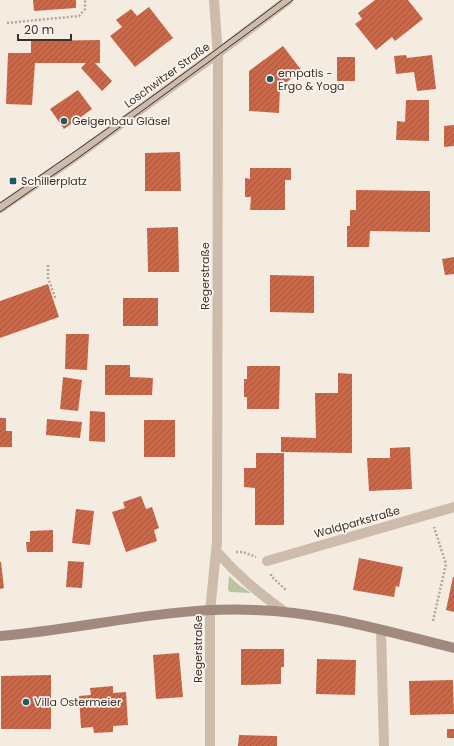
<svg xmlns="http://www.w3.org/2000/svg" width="454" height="746" viewBox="0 0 454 746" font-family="Poppins,sans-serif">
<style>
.grass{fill:url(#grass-tufts)}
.building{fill:url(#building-hatch)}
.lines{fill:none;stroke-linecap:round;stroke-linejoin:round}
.path{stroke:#b9a596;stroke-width:2.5;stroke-dasharray:2 2;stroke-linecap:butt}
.minor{stroke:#cdbbac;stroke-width:10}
.tertiary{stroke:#cdbbac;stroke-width:10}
.secondary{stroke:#a18a7d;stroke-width:10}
.tram{stroke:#3b302b;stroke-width:1}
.poi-dot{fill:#1f5a5e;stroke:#fbf5ee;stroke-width:1.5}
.labels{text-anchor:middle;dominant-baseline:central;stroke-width:3.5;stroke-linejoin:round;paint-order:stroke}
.poi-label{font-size:11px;fill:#3b302b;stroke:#fbf5ee;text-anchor:start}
.street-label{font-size:11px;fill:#3b302b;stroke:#fbf5ee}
</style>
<defs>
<pattern id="grass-tufts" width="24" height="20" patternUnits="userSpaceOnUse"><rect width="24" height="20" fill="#b8c4a0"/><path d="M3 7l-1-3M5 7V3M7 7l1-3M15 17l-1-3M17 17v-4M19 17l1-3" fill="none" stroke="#97a083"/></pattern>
<pattern id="building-hatch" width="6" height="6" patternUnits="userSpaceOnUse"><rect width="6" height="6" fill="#c8694b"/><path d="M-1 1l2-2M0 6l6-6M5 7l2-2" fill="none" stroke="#a4573f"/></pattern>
</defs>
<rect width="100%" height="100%" fill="#f4ebe1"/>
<polygon class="grass" points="229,576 239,585 251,593 230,592 228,590"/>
<g class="building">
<polygon points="33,0 76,0 76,8 34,11"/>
<polygon points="375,0 408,0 423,19 395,41 392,37 376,50 355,24 362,19 358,13"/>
<polygon points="149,7 173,38 135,67 110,36 122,27 116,20 131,9 137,16"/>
<polygon points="100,40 100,63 95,63 112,81 102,91 81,68 86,63 35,63 32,105 6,104 8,53 31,53 31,41"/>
<polygon points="283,46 302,71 280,87 279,113 249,111 249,71"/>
<polygon points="406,55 407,58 432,55 436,89 417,91 414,72 396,74 394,56"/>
<rect x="337" y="57" width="18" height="24"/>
<polygon points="78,90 92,109 64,129 50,109"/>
<polygon points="406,100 429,100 429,141 396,140 397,121 405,122"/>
<polygon points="454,125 454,146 444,147 444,126"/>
<polygon points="180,152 181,191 145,191 145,153"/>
<polygon points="250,168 291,168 291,180 285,180 285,210 250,210 251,197 245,197 245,178 250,179"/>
<polygon points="356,190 430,191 430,232 370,231 369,247 347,247 347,226 350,226 350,210 356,210"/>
<polygon points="178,227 179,272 148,272 147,228"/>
<polygon points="454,257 454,274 445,275 442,259"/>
<polygon points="270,275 314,276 314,313 270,312"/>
<polygon points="48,284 59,317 0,338 0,301"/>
<rect x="123" y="298" width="35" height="28"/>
<polygon points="66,334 89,334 87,370 65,369"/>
<polygon points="105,365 130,365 130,377 153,378 152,395 105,395"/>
<polygon points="247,366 280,366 279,409 247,409 247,397 244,397 244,379 247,379"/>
<polygon points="338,373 352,374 352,453 281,452 281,437 316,438 315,393 338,393"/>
<polygon points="63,377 82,380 78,411 60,409"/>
<polygon points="90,411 105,412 105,442 89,441"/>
<polygon points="0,418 6,418 6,431 12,431 12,447 0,447"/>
<polygon points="47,419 82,422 80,438 46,435"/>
<rect x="144" y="420" width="31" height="37"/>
<polygon points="410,447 412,489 369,491 367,458 390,458 390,448"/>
<polygon points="256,453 284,453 284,525 255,525 255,488 244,487 244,468 256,468"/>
<polygon points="141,496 146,509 152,507 159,528 154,530 157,541 126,552 112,512 125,508 123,502"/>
<polygon points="76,509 94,511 90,545 72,543"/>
<polygon points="53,530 53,552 27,552 26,542 30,542 30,531"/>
<polygon points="359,558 403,567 399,587 396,586 394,597 353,590"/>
<polygon points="68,561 84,562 82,588 66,587"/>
<polygon points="0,562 1,562 4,588 0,589"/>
<polygon points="453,577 454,577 454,612 446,610"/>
<polygon points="241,649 284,649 284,667 281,667 281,684 241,685"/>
<polygon points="179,653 183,697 156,699 153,655"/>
<polygon points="317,659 356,660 355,695 316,694"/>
<polygon points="51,675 51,729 1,729 1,676"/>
<polygon points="453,680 454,714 410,715 409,681"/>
<polygon points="113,686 113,693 126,692 128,725 113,726 113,732 94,733 93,727 81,728 79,696 91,695 90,688"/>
<rect x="447" y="729" width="7" height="9"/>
<polygon points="239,735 277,736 277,746 238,746"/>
</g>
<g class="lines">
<g class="path">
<polyline points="7,23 79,16 85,9 85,0"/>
<polyline points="48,265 48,278 55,297 52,298"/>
<polyline points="236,552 243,552 256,557"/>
<polyline points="271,574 271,576 286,590"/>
<polyline points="433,621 446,564 434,527"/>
</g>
<g class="minor">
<path d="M217,552C239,577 259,593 285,612"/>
<polyline points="267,561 454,507"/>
<polyline points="381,631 384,746"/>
<polyline points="210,746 210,611 217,542 218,57 214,0"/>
</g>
<polyline class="tertiary" points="0,208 76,156 218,53 288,0"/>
<path class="secondary" d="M0,636C85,629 170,606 255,610C323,612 389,632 454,648"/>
<g class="tram">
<path d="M0,203C96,138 190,70 282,0"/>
<polyline points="0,212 78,158 293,0"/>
</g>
</g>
<g class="poi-dot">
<circle cx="270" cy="79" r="4"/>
<circle cx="64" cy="121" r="4"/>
<rect x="9" y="177" width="8" height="8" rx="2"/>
<circle cx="26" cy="702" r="4"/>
</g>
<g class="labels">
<g class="poi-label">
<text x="278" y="73">empatis -<tspan x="278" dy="13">Ergo &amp; Yoga</tspan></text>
<text x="72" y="121">Geigenbau Gläsel</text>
<text x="21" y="181">Schillerplatz</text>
<text x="34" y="702">Villa Ostermeier</text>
</g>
<g class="street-label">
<text transform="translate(167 75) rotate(-36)">Loschwitzer Straße</text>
<text transform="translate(205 276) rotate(-90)">Regerstraße</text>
<text transform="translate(357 522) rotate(-16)">Waldparkstraße</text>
<text transform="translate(198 649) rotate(-90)">Regerstraße</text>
</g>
</g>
<path d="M18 34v6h53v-6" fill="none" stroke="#3b302b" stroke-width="2"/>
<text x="24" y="34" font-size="12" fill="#3b302b" stroke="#fbf5ee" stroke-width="3" paint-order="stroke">20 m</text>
</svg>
